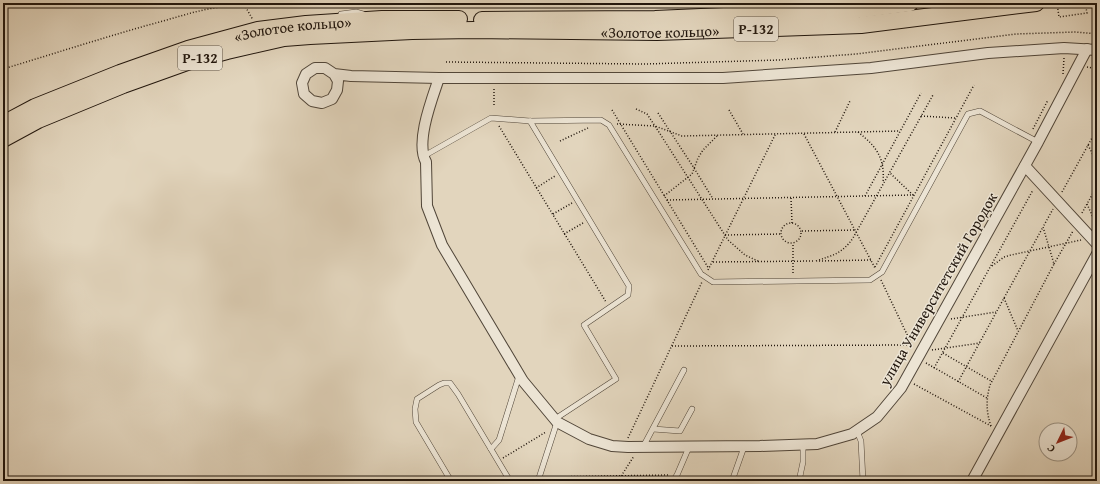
<svg xmlns="http://www.w3.org/2000/svg" width="1100" height="484" viewBox="0 0 1100 484" font-family="'Gentium Book Plus',serif">
<style>
.lines{fill:none;stroke-linecap:round;stroke-linejoin:round}
.service-casing{stroke:#514639;stroke-width:6}
.minor-casing{stroke:#514639;stroke-width:12}
.trunk-casing{stroke:#21160d;stroke-width:18}
.path{stroke:#21160d;stroke-width:1.5;stroke-dasharray:1 2;stroke-linecap:butt}
.service{stroke:#ece4d4;stroke-width:5}
.minor{stroke:#ece4d4;stroke-width:10}
.trunk{stroke:#e2d5bd;stroke-width:16}
.labels{text-anchor:middle;dominant-baseline:central;stroke-width:3;stroke-linejoin:round;paint-order:stroke}
.shield{fill:#ece4d4;stroke:#5e5449;stroke-width:1}
.shield-label{font-size:14px;font-weight:bold;fill:#21160d}
.street-label{font-size:15px;fill:#21160d;stroke:#ece4d4}
</style>
<rect width="100%" height="100%" fill="#e2d5bd"/>
<filter id="stains"><feTurbulence type="fractalNoise" baseFrequency=".005" numOctaves="4"/><feColorMatrix values="0 0 0 0 .2 0 0 0 0 .09 0 0 0 0 .02 0 0 0 .5 -.17"/></filter>
<radialGradient id="worn" r=".72"><stop offset=".6" stop-color="#630" stop-opacity="0"/><stop offset="1" stop-color="#630" stop-opacity=".3"/></radialGradient>
<g class="lines">
<g class="service-casing">
<g id="service">
<polyline points="341,14 356,12 363,14"/>
<polyline points="530,121 629,286 628,295 584,325 616,379 555,419"/>
<polyline points="424,156 491,118 530,121 601,120 609,125 701,274 713,282 870,280 882,272 968,114 980,111 1038,142"/>
<polyline points="653,429 680,431 692,409"/>
<polyline points="857,431 861,441 863,481"/>
<polyline points="643,447 684,370"/>
<polyline points="491,449 499,440 519,376"/>
<polyline points="451,481 416,422 415,409 417,399 439,385 444,383 450,383 458,394 510,481"/>
<polyline points="538,481 557,422"/>
<polyline points="673,481 677,475 689,447"/>
<polyline points="732,481 744,447"/>
<polyline points="799,481 803,462 803,445"/>
</g>
</g>
<g class="minor-casing">
<g id="minor">
<polyline points="334,74 338,81 337,90 332,99 322,103 312,101 304,94 302,83 306,74 315,68 325,68 334,74 351,76 439,78 723,78 871,68 988,53 1064,48 1097,50"/>
<path d="M439,78C432,99 415,142 426,162L427,206L442,245L523,381L557,422L589,439L612,446L628,447L760,446L817,444L852,434L877,417L901,388L1038,142L1087,49"/>
<polyline points="1025,166 1097,244"/>
<polyline points="972,481 1097,254"/>
</g>
</g>
<g class="trunk-casing">
<g id="trunk">
<polyline points="482,20 655,19 857,10 910,3"/>
<path id="s1" d="M3,124L35,107L120,73L188,49L258,30L306,24L382,19H459"/>
<path id="s2" d="M3,139L38,120L123,85L190,61L227,51L284,38L310,36L412,31L474,30L657,32L861,25L1036,3"/>
</g>
</g>
<g class="path">
<polyline points="199,3 205,8"/>
<polyline points="240,3 245,6 251,3"/>
<polyline points="1057,3 1059,17 1087,13 1085,3"/>
<polyline points="381,7 381,5 657,6"/>
<polyline points="446,62 645,64 779,60 856,54 1016,34 1076,32 1097,34"/>
<polyline points="1087,67 1097,69"/>
<path d="M3,69C53,54 102,38 152,24C183,16 213,4 245,6L253,20"/>
<polyline points="1063,74 1064,58"/>
<polyline points="494,105 494,87"/>
<polyline points="636,109 647,114 655,126 728,240 745,255 760,262"/>
<polyline points="612,110 709,269"/>
<polyline points="729,110 743,134"/>
<polyline points="658,113 694,168 713,199"/>
<polyline points="921,116 955,118"/>
<polyline points="617,124 655,126 682,136 900,131"/>
<polyline points="499,126 606,302"/>
<polyline points="1033,129 1048,100"/>
<polyline points="835,132 850,101"/>
<path d="M858,132C877,147 885,158 883,183"/>
<polyline points="804,134 875,268"/>
<polyline points="560,141 588,128"/>
<polyline points="1088,145 1097,163"/>
<polyline points="536,188 555,176"/>
<polyline points="1062,192 1097,129"/>
<polyline points="664,196 692,174 698,158 703,150 717,136"/>
<polyline points="865,196 921,93"/>
<polyline points="791,198 792,223"/>
<polyline points="667,200 913,195 890,173"/>
<polyline points="1087,204 1097,226"/>
<polyline points="1082,213 1097,186"/>
<polyline points="553,214 572,203"/>
<circle cx="791" cy="233" r="10"/>
<polyline points="802,231 855,230"/>
<polyline points="564,234 583,223"/>
<polyline points="725,235 781,234"/>
<polyline points="793,245 793,275"/>
<path d="M816,261C833,255 842,254 853,238L933,95"/>
<polyline points="819,261 871,260"/>
<polyline points="713,262 815,261"/>
<polyline points="1054,264 1073,231"/>
<polyline points="992,266 1004,257 1011,255 1081,240"/>
<polyline points="875,267 974,85"/>
<polyline points="708,270 776,133"/>
<polyline points="881,280 913,347"/>
<polyline points="1004,298 1018,331"/>
<polyline points="951,319 996,312"/>
<polyline points="672,346 911,345"/>
<polyline points="932,350 980,343"/>
<polyline points="943,353 991,381"/>
<polyline points="926,363 987,398"/>
<polyline points="934,368 1033,190"/>
<polyline points="958,382 1043,227"/>
<polyline points="914,384 991,426"/>
<path d="M991,426C986,412 986,399 990,385L1054,264L1043,227L1053,209"/>
<polyline points="628,438 702,282"/>
<polyline points="503,458 546,432"/>
<polyline points="515,477 533,477"/>
<polyline points="547,477 669,475"/>
<polyline points="570,481 572,476"/>
<polyline points="618,481 634,456"/>
</g>
<use href="#service" class="service"/>
<use href="#minor" class="minor"/>
<use href="#trunk" class="trunk"/>
</g>
<g class="labels">
<g class="shield">
<rect x="734" y="17" width="44" height="24" rx="3"/>
<rect x="178" y="46" width="44" height="24" rx="3"/>
</g>
<g class="shield-label">
<text x="756" y="29">Р-132</text>
<text x="200" y="58">Р-132</text>
</g>
<g class="street-label">
<text stroke="none"><textPath href="#s1" startOffset="307">«Золотое кольцо»</textPath></text>
<text stroke="none"><textPath href="#s2" startOffset="676">«Золотое кольцо»</textPath></text>
<text transform="translate(938 289) rotate(-60)">улица Университетский Городок</text>
</g>
</g>
<rect width="1100" height="484" fill="none" stroke="#e2d5bd" stroke-width="16"/>
<rect x="4" y="4" width="1092" height="476" fill="none" stroke="#21160d" stroke-width="2"/>
<rect x="8" y="8" width="1084" height="468" fill="none" stroke="#21160d"/>
<g transform="translate(1058 442) rotate(227)"><circle r="19" fill="#ece4d4" stroke="#9b9284"/>
<path d="M0-3L7 15L0 10L-7 15Z" fill="#8f2418"/>
<text y="-6" font-size="11" font-weight="bold" text-anchor="middle" fill="#21160d">С</text>
</g>
<rect width="100%" height="100%" filter="url(#stains)"/>
<rect width="100%" height="100%" fill="url(#worn)"/>
</svg>
